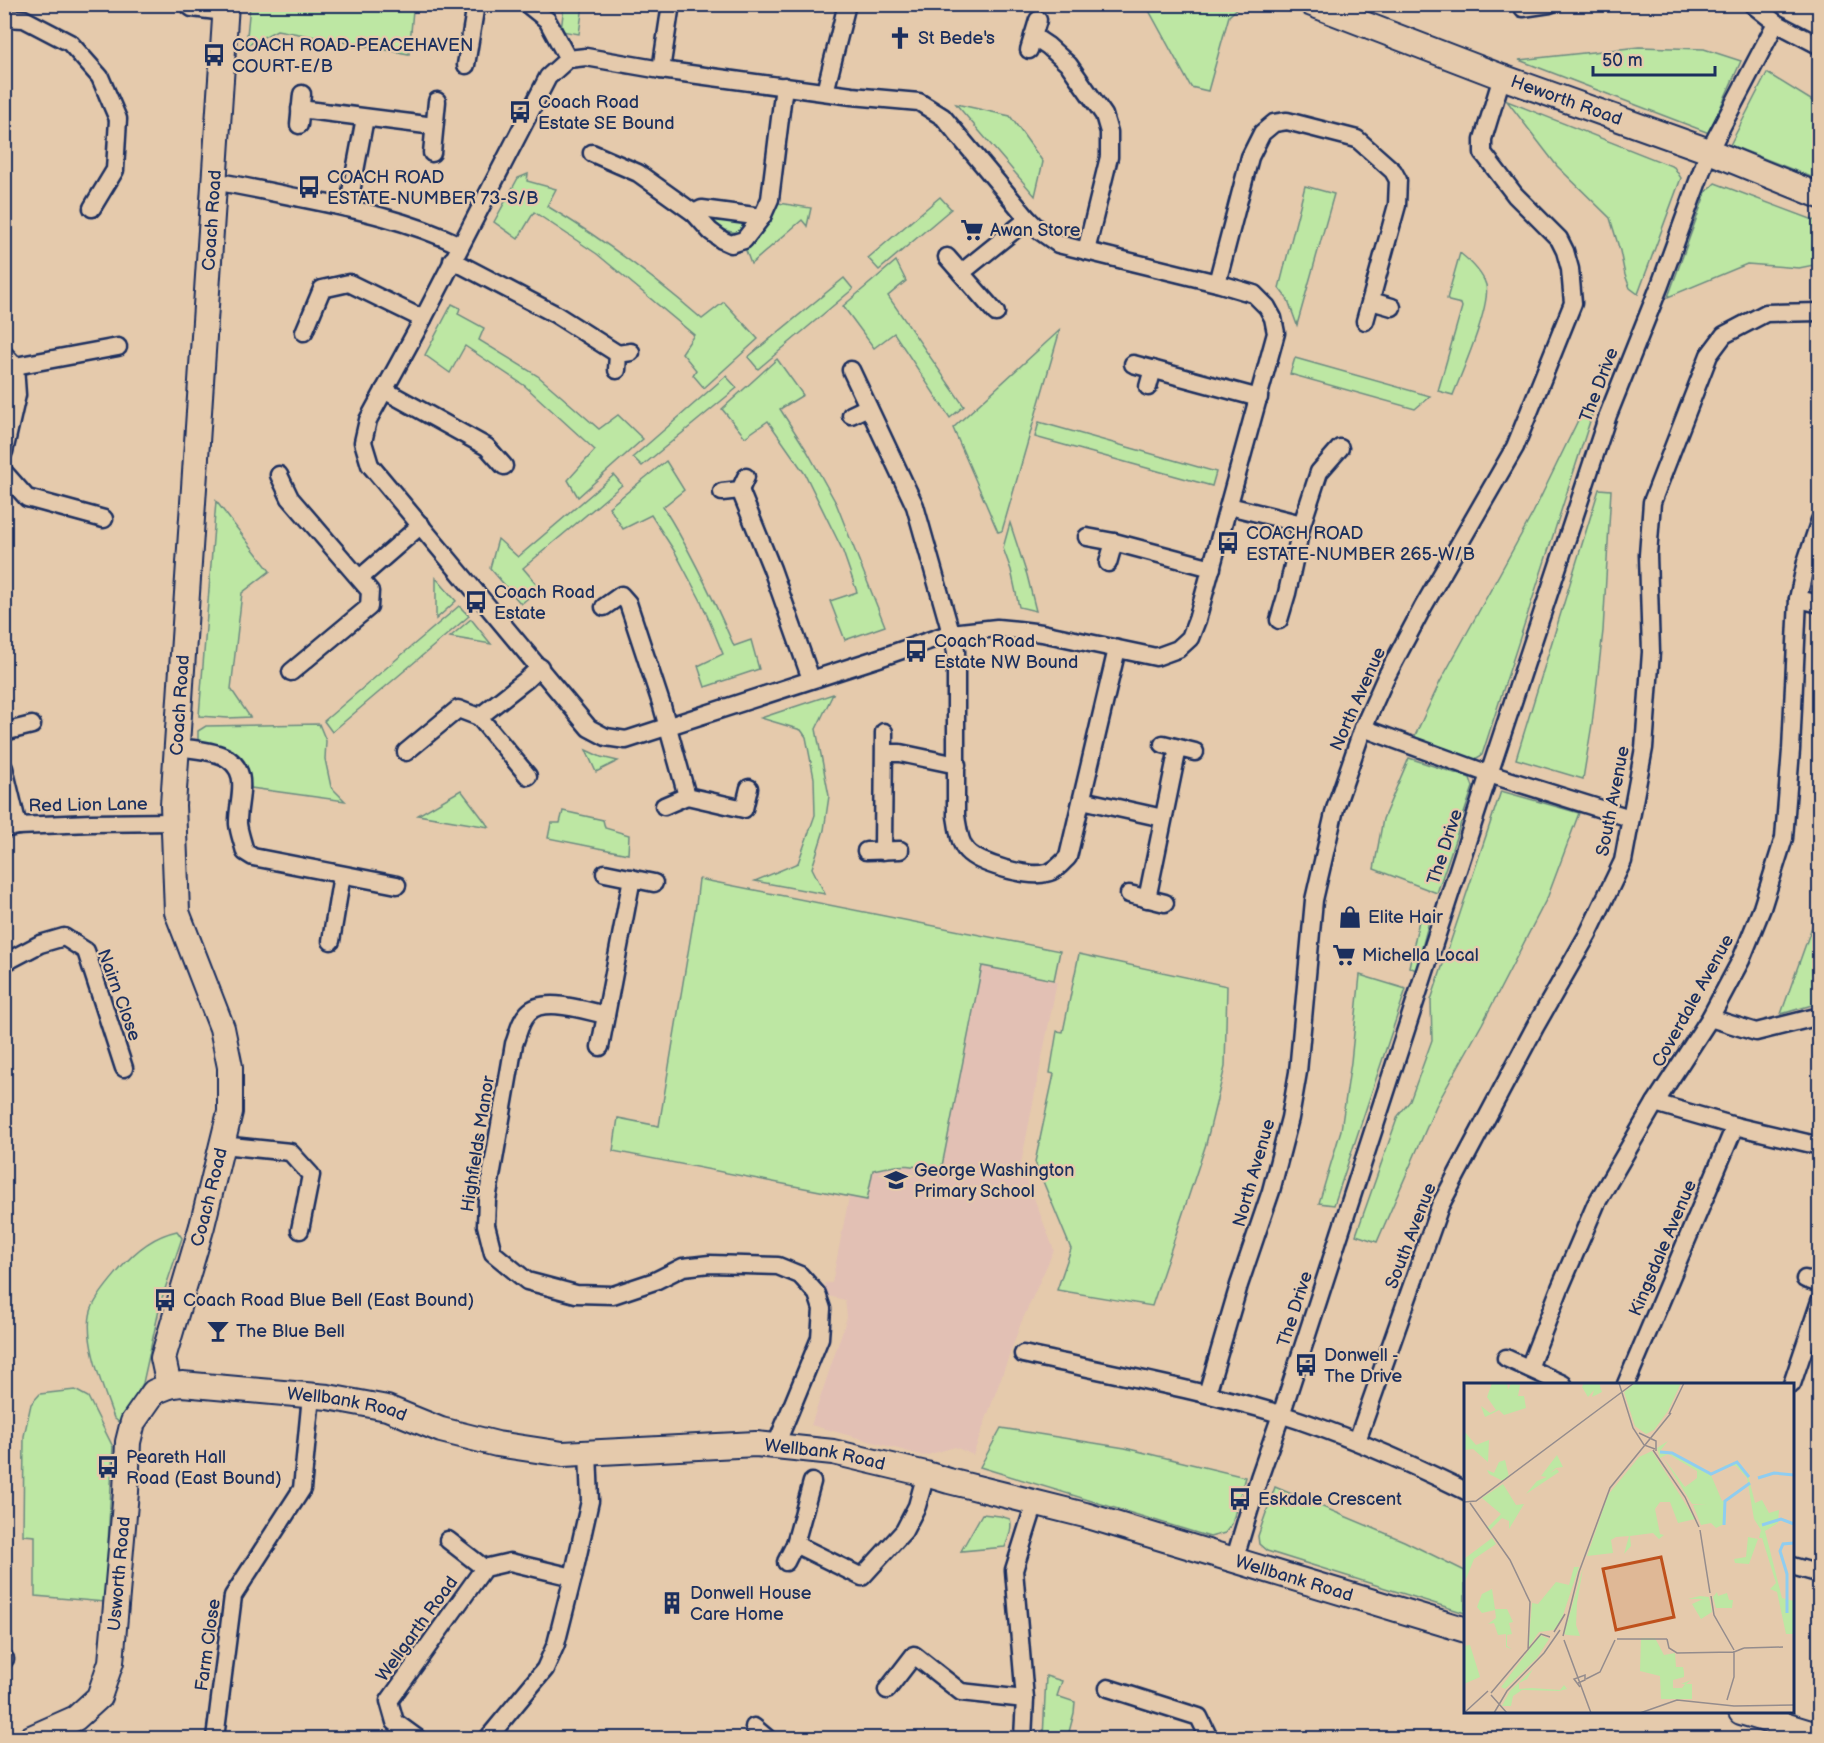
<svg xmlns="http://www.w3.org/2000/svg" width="1824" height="1743" viewBox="0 0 1824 1743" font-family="'Balsamiq Sans',sans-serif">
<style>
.built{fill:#e2c0b4}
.green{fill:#bde7a3;stroke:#6c8b80;stroke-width:1.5}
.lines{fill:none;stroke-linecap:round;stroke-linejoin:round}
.street-casing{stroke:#1b2f5e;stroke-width:21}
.secondary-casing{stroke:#1b2f5e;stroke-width:28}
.street{stroke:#e5caac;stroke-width:16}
.secondary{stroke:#e5caac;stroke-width:24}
.labels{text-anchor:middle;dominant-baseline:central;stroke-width:4.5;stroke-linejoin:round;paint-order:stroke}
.poi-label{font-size:18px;fill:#1b2f5e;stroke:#e5caac;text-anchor:start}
.street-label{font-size:18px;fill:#1b2f5e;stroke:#e5caac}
.inset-river{fill:none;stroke:#8fcdf0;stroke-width:3}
.inset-road{fill:none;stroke:#948c8d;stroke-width:1.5}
.view{fill:#bf511c;fill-opacity:0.15;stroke:#bf511c;stroke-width:3}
.inset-edge{fill:none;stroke:#1b2f5e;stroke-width:3}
</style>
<rect width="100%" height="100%" fill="#e5caac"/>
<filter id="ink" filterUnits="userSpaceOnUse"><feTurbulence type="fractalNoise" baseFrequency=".0167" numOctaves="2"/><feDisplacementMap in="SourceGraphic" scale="12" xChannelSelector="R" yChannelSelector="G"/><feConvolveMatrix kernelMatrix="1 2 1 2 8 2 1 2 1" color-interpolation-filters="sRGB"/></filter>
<g filter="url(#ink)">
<polygon class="built" points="696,905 1057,982 1021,1164 1054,1250 1021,1323 973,1455 955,1447 924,1456 811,1425 847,1317 845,1300 828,1296 824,1283 832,1283 849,1197 613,1151 618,1118 659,1126"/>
<g class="green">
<polygon points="333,5 413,10 409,54 277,30 246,46 250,5"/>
<polygon points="564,5 583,5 579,34 561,31"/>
<polygon points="1146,5 1241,5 1229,16 1208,91 1191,87"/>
<polygon points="1639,47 1704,49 1741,61 1709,133 1519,60"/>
<polygon points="1767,73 1819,105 1819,180 1730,145"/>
<polygon points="1507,101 1674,167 1681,178 1638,294 1630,288 1625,275 1620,251 1610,218 1557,166"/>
<polygon points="956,104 1010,116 1043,162 1035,196"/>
<path d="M528,174L527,181L556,189L547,206C603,239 654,277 702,319L724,302L758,339L704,388L693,375L696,370L682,353L694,335L597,254L534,212L518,239L494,222L518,178Z"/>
<polygon points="1715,183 1819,222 1819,264 1799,268 1747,264 1668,297 1706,192"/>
<polygon points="1305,186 1334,194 1297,325 1288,300 1279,288"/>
<polygon points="940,197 951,209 879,270 868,258"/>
<polygon points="778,203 811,208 807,226 802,220 751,264 745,248 767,223"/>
<path d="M714,218L741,222L743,228L741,232C729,234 722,229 713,221Z"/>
<path d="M1460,253C1470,261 1482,272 1486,285C1491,306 1462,372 1453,395L1438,391L1462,307L1461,304L1449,301L1447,299Z"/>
<polygon points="896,261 906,281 888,296 964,406 950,418 894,333 874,348 843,306"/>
<polygon points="844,278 853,289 758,369 748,357"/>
<polygon points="452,304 460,308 458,314 484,328 479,340 538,376 599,429 618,415 643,439 578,497 568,480 595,450 525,386 465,346 450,373 425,355"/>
<polygon points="1060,330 1002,531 998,532 953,428"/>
<polygon points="1295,358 1430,396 1415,409 1290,374"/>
<polygon points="777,359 803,395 780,409 807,451 836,503 885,626 845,640 830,601 857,592 842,549 805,474 768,421 745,437 722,409"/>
<polygon points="726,376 737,388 642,466 633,457"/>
<polygon points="1583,410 1592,415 1482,755 1472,761 1413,740 1440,682 1533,513"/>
<polygon points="1039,422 1216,472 1212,486 1035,437"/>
<path d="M666,461L684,490L663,507C691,551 713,598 734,646L751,640L759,669L705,687L698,666L723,654L701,601L675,552L651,515L623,529L609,507Z"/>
<polygon points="614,475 622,485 523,568 540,588 521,604 490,568 498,539 518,557"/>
<polygon points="1599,489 1611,490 1603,631 1592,724 1583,779 1516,759"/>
<polygon points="216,501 270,571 242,593 231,689 250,717 228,718 199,716"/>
<polygon points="1010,523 1027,575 1036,611 1019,607 1011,570 1003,548"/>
<polygon points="436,578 456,601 436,619"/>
<polygon points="459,606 469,616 332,732 324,721"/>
<polygon points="471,619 491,644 450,637"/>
<polygon points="833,694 816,729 829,796 824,830 812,868 825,894 755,881 798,863 815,815 814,778 806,737 801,730 761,718"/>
<polygon points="319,724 326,741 325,759 331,787 345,801 251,788 243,763 233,750 198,741 198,731 206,726"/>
<polygon points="586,750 601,757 618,761 596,772"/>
<polygon points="1409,758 1470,778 1473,787 1437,893 1374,869 1383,819"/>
<polygon points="461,790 489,827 418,815"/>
<polygon points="1501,791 1579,813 1548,896 1482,1024 1436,1106 1377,1242 1356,1235 1398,1116 1410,1101 1432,1040 1431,1000"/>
<polygon points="563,811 603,820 605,828 629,835 628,854 548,838 551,823 560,823"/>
<path d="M699,879L1060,951L1054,980L982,966L940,1176C915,1162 900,1164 873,1170L867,1200L613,1151L618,1118L659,1126L696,905Z"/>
<polygon points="1819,907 1819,1003 1781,1014"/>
<polygon points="1421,911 1431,914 1416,970 1409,967"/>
<polygon points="1079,954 1227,986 1225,1067 1206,1144 1152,1306 1057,1290 1071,1249 1035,1162 1054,1074 1050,1073 1057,1031 1063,1032"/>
<polygon points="1360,975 1406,989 1334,1205 1319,1203 1341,1130 1351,1062"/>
<path d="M177,1231L182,1238L161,1301L143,1383L121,1424L114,1418C104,1391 80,1333 93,1306C99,1293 111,1280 120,1269C135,1251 154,1236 177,1231Z"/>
<polygon points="75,1390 88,1397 113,1447 105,1602 35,1596 35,1536 23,1535 24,1436 31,1404 40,1394"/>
<polygon points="1001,1428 1125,1448 1245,1477 1232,1524 1225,1533 1210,1537 980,1467"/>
<polygon points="1275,1487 1404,1541 1465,1571 1465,1613 1267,1551 1259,1544 1258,1536"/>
<path d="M982,1514L1000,1516L1010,1519C1013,1528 1008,1539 1005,1547L961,1551Z"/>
<polygon points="1046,1676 1062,1681 1057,1696 1075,1702 1074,1713 1069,1732 1093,1738 1043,1738"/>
</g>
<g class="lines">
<g class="street-casing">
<g id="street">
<polyline points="187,4 192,8 225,12"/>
<polyline points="527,4 547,20 568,59"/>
<polyline points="1752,4 1776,23 1820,46"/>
<polyline points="1523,8 1550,4"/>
<polyline points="4,18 24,19 70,43 100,77 118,119 115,170 92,208"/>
<polyline points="1033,36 1048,46 1069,65 1104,115 1109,132 1109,157 1086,251"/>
<polyline points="1029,50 1038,20"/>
<polygon points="586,57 661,70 852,96 919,102 943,117 1028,219 1041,232 1058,244 1217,283 1254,294 1267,307 1273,318 1276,333 1197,620 1190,638 1178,649 1156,657 1042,633 1018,630 997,628 951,633 879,658 626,740 606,737 589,728 370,465 363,442 368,420 423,319 548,77 568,59"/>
<polyline points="466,65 476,4"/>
<polyline points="661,70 671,4"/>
<polyline points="825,92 847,4"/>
<polyline points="300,109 434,126"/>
<polyline points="299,125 302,94"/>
<polyline points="432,153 437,101"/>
<polyline points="592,153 638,173 694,213 710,231 722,240 731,244 744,240 762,217 770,199 784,86"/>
<path d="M213,181C243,186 271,192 300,198C355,209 410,221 460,245"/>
<polyline points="348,208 365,118"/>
<polyline points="694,213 702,209 762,217"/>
<polyline points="947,257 996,313"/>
<polyline points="452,260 555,314 618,354"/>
<polyline points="961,273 1028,219"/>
<polyline points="1217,283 1250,157 1262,133 1274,123 1287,121 1357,139 1393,171 1398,180 1397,205 1365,321"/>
<polyline points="1371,301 1392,307"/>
<polyline points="304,332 322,289 349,283 423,319"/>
<polyline points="4,354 15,366 17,395 4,452"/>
<polyline points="1133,364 1259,398"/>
<polyline points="15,366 118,347"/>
<polyline points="617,370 618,354 631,352"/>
<path d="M851,370L915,506L951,633L956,651V816C958,827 959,843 967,851C979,864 1029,878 1046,873C1056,871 1061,864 1068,857L1117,649"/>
<polyline points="1148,387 1153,369"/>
<polyline points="384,390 487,447 504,466"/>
<polyline points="851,415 868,407"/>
<polyline points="4,472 27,498 104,519"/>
<polyline points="279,475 290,498 370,591 369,607 291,672"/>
<polyline points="740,490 772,569 811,679"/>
<polyline points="722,492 740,490 746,477"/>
<polyline points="1229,506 1302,524"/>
<polyline points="1087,537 1114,542 1212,568"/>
<polyline points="1108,563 1114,542"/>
<polyline points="360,578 421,525"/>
<polyline points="1798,599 1820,604"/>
<polyline points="604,607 621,595 628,603 662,706 687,796 744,809 749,788"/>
<polyline points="1279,620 1287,593 1302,524 1319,472 1340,448"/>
<polyline points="479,717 528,776"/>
<polyline points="1363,728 1489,774 1630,818"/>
<polyline points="4,732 32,725"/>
<polyline points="1163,744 1195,752"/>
<path d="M177,747C191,749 210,750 223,756C253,771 237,799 238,824C239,833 243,843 245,852L253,857L397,885"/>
<polyline points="406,752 458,709 479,717 526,680 540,667"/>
<polyline points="885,753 900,753 957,765"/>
<polyline points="4,768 18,826"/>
<polyline points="1082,800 1163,818"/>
<polyline points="664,806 687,796"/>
<polyline points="4,829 18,826 91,823 174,822"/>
<polyline points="866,851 900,850"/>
<polyline points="883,851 884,732"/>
<polyline points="605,873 654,883"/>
<polyline points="1129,894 1165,903"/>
<polyline points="1147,899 1178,748"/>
<polyline points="331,941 342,875"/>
<polyline points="4,963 40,944 64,937 86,951 124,1068"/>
<path d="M606,1015C586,1011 543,996 528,1013C520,1021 518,1034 514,1044L487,1200L486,1225L493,1253L527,1281L576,1294L613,1295L655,1281L683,1267L710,1264L778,1266L800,1275L817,1294L822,1309L820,1338L776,1445"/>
<polyline points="1710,1018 1756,1032 1820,1016"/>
<polyline points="600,1047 632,878"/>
<polyline points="1655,1103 1735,1126 1820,1146"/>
<polyline points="222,1145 290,1152 311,1175 300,1230"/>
<polyline points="1805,1279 1820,1284"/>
<path d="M1023,1354C1109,1373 1196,1389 1280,1414C1344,1434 1405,1461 1466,1491"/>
<polyline points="1506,1358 1563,1384"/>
<polyline points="1529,1368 1560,1288 1596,1204 1655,1103 1710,1018 1741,960 1762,908 1784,838 1791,750 1798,599 1806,562 1820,520"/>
<polyline points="1626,1384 1735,1126"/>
<polyline points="1792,1384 1820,1301"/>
<polyline points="1207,1394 1239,1285 1271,1191 1290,1118 1298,1072 1314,900 1335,809 1363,728 1385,679 1423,607 1515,447 1573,303 1570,269 1565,251 1559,239 1515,195 1483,153 1483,139 1502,77"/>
<polyline points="1357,1441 1440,1206 1535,1027 1588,934 1623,861 1644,748 1651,652 1648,555 1652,502 1709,355 1724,335 1766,313 1820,312"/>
<polyline points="812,1482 795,1544 862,1577 904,1531 917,1506 926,1474"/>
<polyline points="448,1540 484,1568"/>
<polyline points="1234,1561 1259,1478 1281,1415 1489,774 1608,415 1660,285 1709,151 1776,23"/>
<polyline points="786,1562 795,1544"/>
<polyline points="1792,1566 1820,1574"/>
<polyline points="4,1659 5,1659"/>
<polyline points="1108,1688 1199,1717 1209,1738"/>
<polyline points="887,1690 914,1655 961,1692 1025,1699"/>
<polyline points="754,1727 767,1738"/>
<polyline points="215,1738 233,1596 302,1489 311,1396"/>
<polyline points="417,1738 395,1722 389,1701 484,1568 510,1562 573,1577 590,1501 588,1452"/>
<polyline points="488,1738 545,1669 556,1644 573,1577"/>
<polyline points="1023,1738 1025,1699 1014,1570 1035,1503"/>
</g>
</g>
<g class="secondary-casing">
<g id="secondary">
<path id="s1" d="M1312,4L1502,77L1709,151L1820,196"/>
<path id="s2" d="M169,1386L163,1358L202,1226L230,1112V1067L222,1028L177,912L173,805L226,4"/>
<polyline points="1741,1712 1820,1736"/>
<path id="s3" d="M31,1738L76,1718L99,1697L111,1662L126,1492L128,1442L133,1422L154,1392L169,1386L182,1384L328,1397L387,1408L441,1430L497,1444L563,1454L756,1444L833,1452L926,1474L949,1481L1085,1515L1466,1630"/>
</g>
</g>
<use href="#street" class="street"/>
<use href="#secondary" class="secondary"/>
</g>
</g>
<defs>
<g id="church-bare" transform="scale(1.8)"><path d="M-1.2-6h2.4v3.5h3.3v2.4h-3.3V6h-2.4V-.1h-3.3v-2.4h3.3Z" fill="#1b2f5e" stroke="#e5caac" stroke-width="2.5" paint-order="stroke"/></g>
<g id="bus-bare" transform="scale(1.8)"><path d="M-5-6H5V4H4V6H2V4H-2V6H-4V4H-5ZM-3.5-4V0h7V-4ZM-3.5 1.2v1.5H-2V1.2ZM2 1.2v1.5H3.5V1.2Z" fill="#1b2f5e" stroke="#e5caac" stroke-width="2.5" paint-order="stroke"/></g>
<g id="supermarket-bare" transform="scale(1.8)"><path d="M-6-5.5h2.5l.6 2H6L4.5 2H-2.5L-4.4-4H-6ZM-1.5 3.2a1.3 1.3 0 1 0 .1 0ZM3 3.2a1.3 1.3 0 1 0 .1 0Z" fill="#1b2f5e" stroke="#e5caac" stroke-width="2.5" paint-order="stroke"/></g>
<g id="shop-bare" transform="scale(1.8)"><path d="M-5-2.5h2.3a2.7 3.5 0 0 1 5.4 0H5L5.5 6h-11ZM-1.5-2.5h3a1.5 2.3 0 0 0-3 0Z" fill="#1b2f5e" stroke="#e5caac" stroke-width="2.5" paint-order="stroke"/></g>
<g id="school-bare" transform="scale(1.8)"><path d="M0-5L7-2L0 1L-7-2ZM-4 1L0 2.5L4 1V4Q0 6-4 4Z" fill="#1b2f5e" stroke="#e5caac" stroke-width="2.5" paint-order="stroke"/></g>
<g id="bar-bare" transform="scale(1.8)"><path d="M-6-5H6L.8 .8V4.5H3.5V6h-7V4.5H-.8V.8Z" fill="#1b2f5e" stroke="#e5caac" stroke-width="2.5" paint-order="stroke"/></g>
<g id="building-bare" transform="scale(1.8)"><path d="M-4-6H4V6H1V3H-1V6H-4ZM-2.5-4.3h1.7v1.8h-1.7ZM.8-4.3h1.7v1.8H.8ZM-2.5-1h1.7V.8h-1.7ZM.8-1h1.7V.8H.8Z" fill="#1b2f5e" stroke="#e5caac" stroke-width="2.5" paint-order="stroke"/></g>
</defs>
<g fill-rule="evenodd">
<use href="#church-bare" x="900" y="38"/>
<use href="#bus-bare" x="214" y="55"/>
<use href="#bus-bare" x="520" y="112"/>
<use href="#bus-bare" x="309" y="187"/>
<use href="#supermarket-bare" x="972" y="230"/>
<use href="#bus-bare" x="1228" y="543"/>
<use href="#bus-bare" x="476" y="602"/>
<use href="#bus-bare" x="916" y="651"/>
<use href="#shop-bare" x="1350" y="917"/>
<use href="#supermarket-bare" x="1344" y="955"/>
<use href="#school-bare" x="896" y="1180"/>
<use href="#bus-bare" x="165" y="1300"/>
<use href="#bar-bare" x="218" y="1331"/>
<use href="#bus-bare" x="1306" y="1365"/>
<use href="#bus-bare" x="108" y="1467"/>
<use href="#bus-bare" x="1240" y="1499"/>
<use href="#building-bare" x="672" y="1603"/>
</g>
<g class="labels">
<g class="poi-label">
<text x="918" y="38">St Bede's</text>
<text x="232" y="45">COACH ROAD-PEACEHAVEN<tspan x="232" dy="21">COURT-E/B</tspan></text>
<text x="538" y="102">Coach Road<tspan x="538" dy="21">Estate SE Bound</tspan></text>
<text x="327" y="177">COACH ROAD<tspan x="327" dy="21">ESTATE-NUMBER 73-S/B</tspan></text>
<text x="990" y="230">Awan Store</text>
<text x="1246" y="533">COACH ROAD<tspan x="1246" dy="21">ESTATE-NUMBER 265-W/B</tspan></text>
<text x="494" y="592">Coach Road<tspan x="494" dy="21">Estate</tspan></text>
<text x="934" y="641">Coach Road<tspan x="934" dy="21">Estate NW Bound</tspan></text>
<text x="1368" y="917">Elite Hair</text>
<text x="1362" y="955">Michella Local</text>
<text x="914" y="1170">George Washington<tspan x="914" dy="21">Primary School</tspan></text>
<text x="183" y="1300">Coach Road Blue Bell (East Bound)</text>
<text x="236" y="1331">The Blue Bell</text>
<text x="1324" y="1355">Donwell -<tspan x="1324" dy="21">The Drive</tspan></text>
<text x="126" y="1457">Peareth Hall<tspan x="126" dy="21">Road (East Bound)</tspan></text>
<text x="1258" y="1499">Eskdale Crescent</text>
<text x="690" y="1593">Donwell House<tspan x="690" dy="21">Care Home</tspan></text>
</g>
<g class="street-label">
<text stroke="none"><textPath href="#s1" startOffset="272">Heworth Road</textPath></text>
<text stroke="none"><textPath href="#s2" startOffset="1186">Coach Road</textPath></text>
<text transform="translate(1599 385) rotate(-69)">The Drive</text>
<text transform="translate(1358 699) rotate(-66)">North Avenue</text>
<text stroke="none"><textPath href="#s2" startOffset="700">Coach Road</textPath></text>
<text transform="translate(1613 801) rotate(-79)">South Avenue</text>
<text transform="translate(88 805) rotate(-1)">Red Lion Lane</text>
<text transform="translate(1445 847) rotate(-72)">The Drive</text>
<text transform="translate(119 995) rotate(70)">Nairn Close</text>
<text transform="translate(1693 1001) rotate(-61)">Coverdale Avenue</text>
<text transform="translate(478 1144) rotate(-81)">Highfields Manor</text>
<text transform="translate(1254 1173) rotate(-74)">North Avenue</text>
<text stroke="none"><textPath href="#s2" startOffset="196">Coach Road</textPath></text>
<text transform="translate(1411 1236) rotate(-69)">South Avenue</text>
<text transform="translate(1663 1248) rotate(-67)">Kingsdale Avenue</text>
<text transform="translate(1295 1309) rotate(-72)">The Drive</text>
<text stroke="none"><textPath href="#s3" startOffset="591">Wellbank Road</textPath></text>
<text stroke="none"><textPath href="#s3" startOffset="1077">Wellbank Road</textPath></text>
<text stroke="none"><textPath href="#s3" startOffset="206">Usworth Road</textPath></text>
<text stroke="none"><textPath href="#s3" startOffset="1563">Wellbank Road</textPath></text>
<text transform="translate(417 1629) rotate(-54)">Wellgarth Road</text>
<text transform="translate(208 1645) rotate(-82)">Farm Close</text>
</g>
</g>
<g transform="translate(1464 1383)">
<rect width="330" height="330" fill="#e5caac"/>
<path d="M28,0H43L44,7L47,0L56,2L54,13H60L62,25L40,32L35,27L21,34L17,23L26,30L32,27L23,14ZM120,0H135L138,9L128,14L130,7L124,14L118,4ZM171,0H217L204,28L190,47L182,51L171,43L160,9ZM0,48L12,62L25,57L24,79L9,66L0,67ZM204,58L196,68L210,72L247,92L258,118L262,117V140L252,145L247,140L237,142L229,122H242L228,121L199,74L221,104L233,95V88L204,71L196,75L193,65ZM188,68L231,136L214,140L206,119H196L191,126L196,151L200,152L195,156L189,150L166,153L167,163L160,171L165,153L152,154L147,157L149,170L123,173L144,112L175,74ZM93,72L99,84L92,85L86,90L93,86L95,89L62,111L73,98L83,94L77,93ZM41,77L45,94L39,98L25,91L23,87L30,90L35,79ZM274,79L284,92L291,120L298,117L305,130L315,127L314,140L301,148L318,215L330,218V251H322L313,209L306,206L312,200L298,155H295L297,147L290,136L283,95L272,83H259ZM39,101L52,122L60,121L45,146V138L38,135L25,148L23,145L37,131L18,115ZM284,154L294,156L285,181L271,180L270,176L282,174ZM28,155L32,161L10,176L0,201V176ZM110,184H115L98,235L90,247L75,249L64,265L68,220L74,221L92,199L105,202ZM119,185L113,220L112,242L116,253L103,252L100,251ZM28,206L31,226H43L49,239L45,240L48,251L43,252V263L48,266L42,264V251L34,252L30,240L24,241L32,235L31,227L18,230L13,224L18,211ZM253,209L254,213L263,210L265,217H269L268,225H252L249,214ZM236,213L245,214L248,229L237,236L228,221L239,216H224ZM76,252L85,256L73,275L41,306L37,304ZM177,255H191L200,272L211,270L212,284H219L220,289V294L209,297V305H218L221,301H217L227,297L222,301H228V316H197L196,293L176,288ZM6,262L16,294L0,301V263ZM69,286L63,296L55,300V306L68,305L96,307L100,302L103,306L95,308L58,307L49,313L47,323H38L46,308Z" fill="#bde7a3"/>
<path class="inset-river" d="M196,69L208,70L247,91L273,79L285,94M294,95L310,90L330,92M260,142L261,118L286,100M298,142L317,136L330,141M323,230V191L316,168L319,161L330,160"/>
<path class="inset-road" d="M155,0L169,45L180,62L191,66M205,31L220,0M175,50L192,58V68M189,67L221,114L235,144M0,119L12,118L170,0M6,120L46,177L66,219L64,267M236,147L246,210M247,213L250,232L270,267M90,249L101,231M99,253L115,189L146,105L207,30M153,256H203M203,256L205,265L213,270L270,269L280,265M100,257L127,330M280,265L319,264M122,296L136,289L151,257M114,300L121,297V292L110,296L116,304M27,310L77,251L86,254M27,312L43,330M263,317L270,294V268M0,330L24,308M30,330L43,308L80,270L96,247M176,330L213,317L270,323L330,322"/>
<path class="view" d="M197,174L210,234L152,247L139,186Z"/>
<rect width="330" height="330" class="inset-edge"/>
</g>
<rect width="1824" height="1743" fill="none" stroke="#e5caac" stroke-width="24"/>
<rect x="12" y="12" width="1800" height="1719" fill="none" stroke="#1b2f5e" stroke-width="2" filter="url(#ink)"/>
<path d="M1593 66v9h122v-9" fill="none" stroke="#1b2f5e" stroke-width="3"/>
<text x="1602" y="66" font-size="18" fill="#1b2f5e" stroke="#e5caac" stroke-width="4.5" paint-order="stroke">50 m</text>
</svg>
